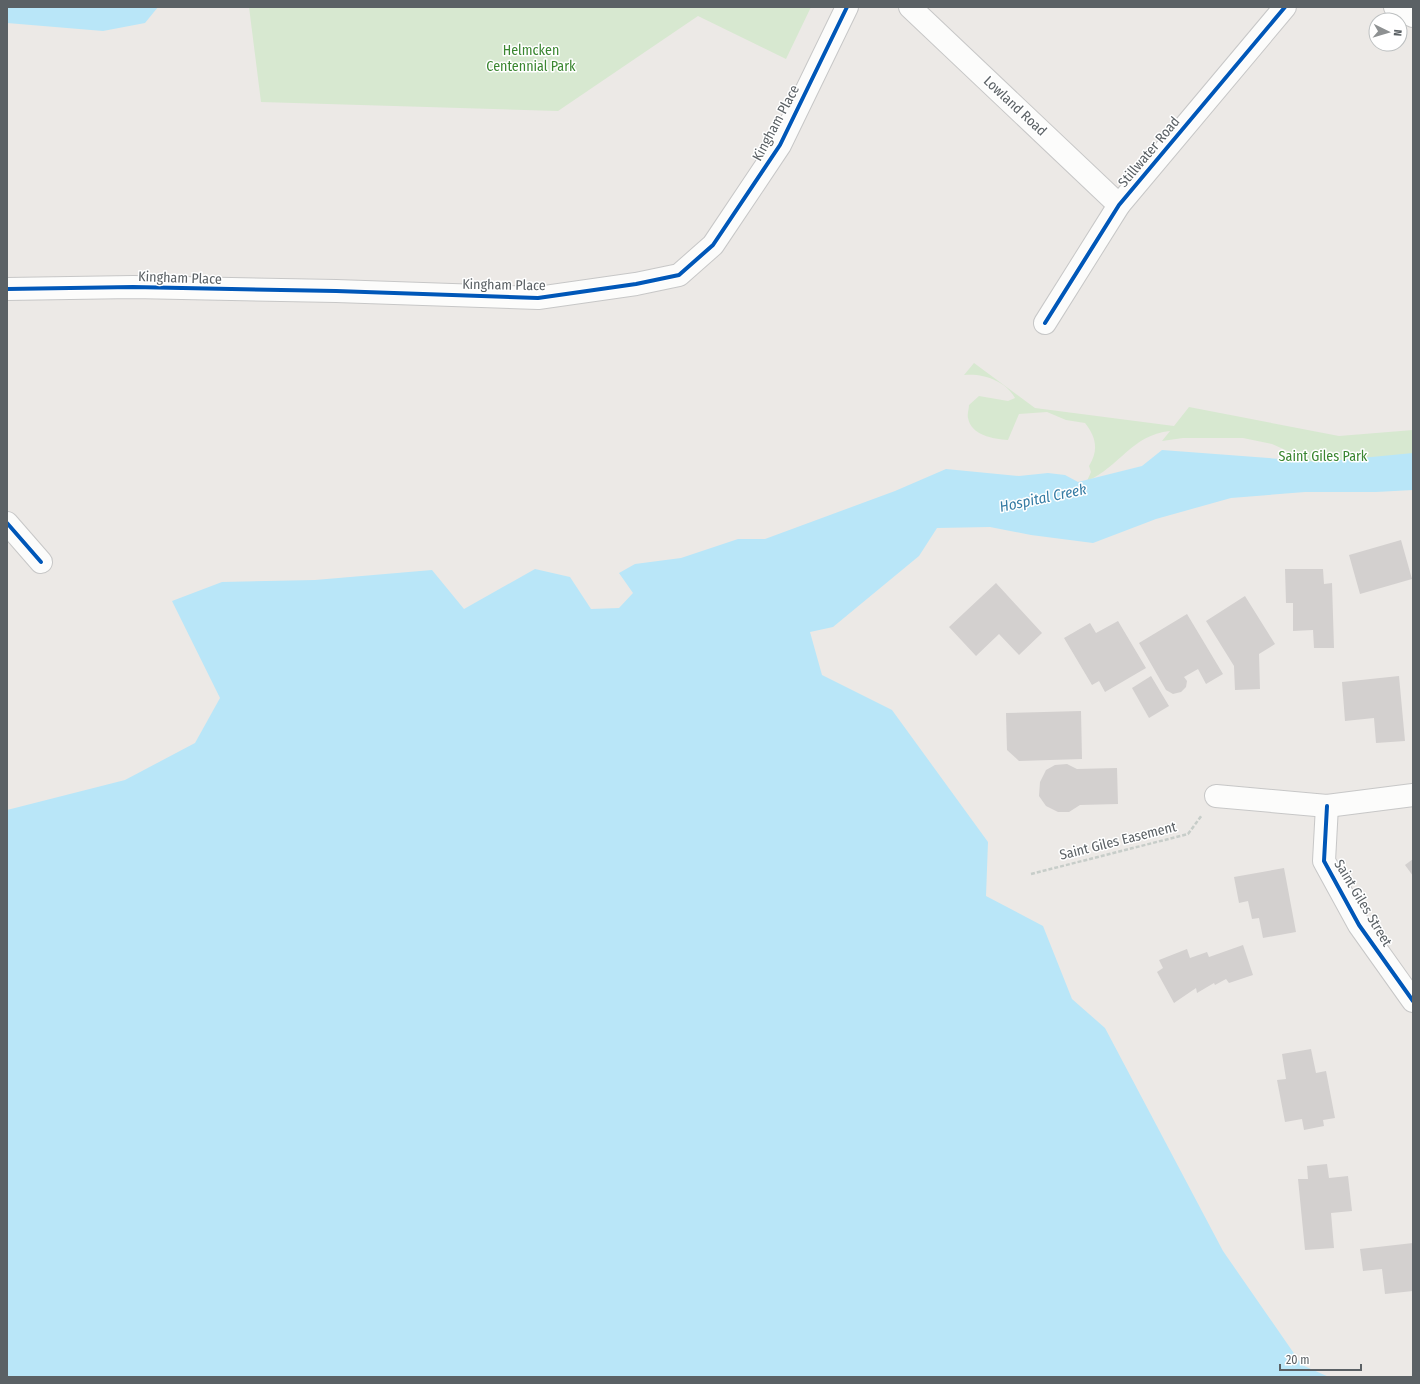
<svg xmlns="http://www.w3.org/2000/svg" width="1420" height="1384" viewBox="0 0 1420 1384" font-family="'Fira Sans Condensed',sans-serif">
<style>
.green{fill:#d7e8d0}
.water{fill:#b9e6f8}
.building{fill:#d3d0cf}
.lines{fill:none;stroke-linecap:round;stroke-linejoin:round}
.minor-casing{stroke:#c7c7c7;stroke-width:24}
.path{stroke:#c7cdc9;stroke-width:2.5;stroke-dasharray:4 2;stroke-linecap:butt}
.minor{stroke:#fcfcfb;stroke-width:22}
.cycleway-casing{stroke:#fff;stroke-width:6}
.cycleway{stroke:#0057b8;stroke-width:4}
.labels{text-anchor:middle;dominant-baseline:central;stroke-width:3;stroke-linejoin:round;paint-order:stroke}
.park-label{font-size:14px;fill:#3a8630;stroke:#fff}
.street-label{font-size:14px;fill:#5b6165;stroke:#fff}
.water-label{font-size:15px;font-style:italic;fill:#367ca4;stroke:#fff}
</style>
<rect width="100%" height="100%" fill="#ece9e6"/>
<g class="green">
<polygon points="249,7 811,7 786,59 698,16 558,111 261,102"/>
<path d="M974,363L1035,408L1174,426L1189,407L1339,436L1413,430V463L1299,464V456L1272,444L1243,438H1183L1162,441L1170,431C1131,435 1120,467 1087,481L1091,472L1089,466C1099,450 1096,437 1085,423L1066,420L1047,412L1019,414L1008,440C993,439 971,435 968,418C967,414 969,409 969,405L979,396L1008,401L1015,398C1006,381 983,373 964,375Z"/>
</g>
<g class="water">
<polygon points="7,7 158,7 145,23 103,31 7,23"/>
<polygon points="1162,450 1320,462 1413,453 1413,490 1376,492 1305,492 1231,498 1156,519 1093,543 1031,535 990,527 937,528 919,556 879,589 833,627 810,632 822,675 892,710 988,842 986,896 1043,926 1072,999 1105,1028 1223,1251 1302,1365 1329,1377 7,1377 7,810 125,780 195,743 220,698 172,601 222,582 315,580 432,570 464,609 535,569 570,577 591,609 619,608 633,593 619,573 635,564 681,558 738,539 765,539 895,491 946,469 1019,476 1048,473 1065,475 1078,482 1142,466"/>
</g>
<g class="building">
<polygon points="1401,540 1412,579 1360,594 1349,555"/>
<polygon points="1285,569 1323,569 1324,584 1332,583 1334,648 1314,648 1313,630 1293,631 1293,603 1286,603"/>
<polygon points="996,583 1042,633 1019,655 999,634 976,656 949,627"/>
<polygon points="1245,596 1275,644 1259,654 1260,689 1235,690 1234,666 1206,621"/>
<polygon points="1187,614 1223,674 1206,684 1198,669 1184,677 1187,681 1186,687 1181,692 1173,694 1166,690 1139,643"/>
<polygon points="1118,621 1146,668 1105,692 1099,681 1092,685 1064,638 1090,623 1096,633"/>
<polygon points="1151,676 1169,706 1149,718 1132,688"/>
<polygon points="1399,676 1405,741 1376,743 1374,718 1345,721 1342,682"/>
<polygon points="1081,711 1082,759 1019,761 1007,750 1006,713"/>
<polygon points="1067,764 1077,769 1117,768 1118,804 1080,805 1069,812 1058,812 1046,806 1039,796 1040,782 1046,770 1055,765"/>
<polygon points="1413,859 1413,876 1405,865"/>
<polygon points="1284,868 1296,932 1263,938 1259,918 1252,919 1248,901 1239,903 1234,877"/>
<polygon points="1243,945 1253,975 1229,983 1226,979 1215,985 1214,983 1197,993 1196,988 1174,1003 1157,972 1163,968 1159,960 1187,949 1190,958 1207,952 1209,957"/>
<polygon points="1311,1049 1316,1073 1326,1071 1335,1118 1323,1120 1324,1126 1304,1130 1302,1119 1285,1122 1277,1080 1286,1079 1282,1054"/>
<polygon points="1327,1164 1329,1178 1348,1176 1352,1211 1331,1213 1334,1248 1305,1250 1298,1179 1308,1179 1307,1166"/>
<polygon points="1413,1243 1413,1291 1385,1294 1382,1269 1363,1271 1360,1249"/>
</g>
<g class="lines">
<g class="minor-casing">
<g id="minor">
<polyline points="910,7 1119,205"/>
<polyline points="1395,7 1413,16"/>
<polyline points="7,289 133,287 336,291 538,298 636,284 679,275 713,245 780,145 847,7"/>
<polyline points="1045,323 1119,205 1285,7"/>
<polyline points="7,523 41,562"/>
<polyline points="1216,796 1327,806 1413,795"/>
<polyline points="1327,806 1324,861 1359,925 1413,1001"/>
</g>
</g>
<polyline class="path" points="1031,874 1188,834 1202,815"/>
<use href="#minor" class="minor"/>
<g class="cycleway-casing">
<g id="cycleway">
<polyline points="7,289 133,287 336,291 538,298 636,284 679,275 713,245 780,145 847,7"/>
<polyline points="1045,323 1119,205 1285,7"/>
<polyline points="7,523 41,562"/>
<polyline points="1327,806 1324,861 1359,925 1413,1001"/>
</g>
</g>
<use href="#cycleway" class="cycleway"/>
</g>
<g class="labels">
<g class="park-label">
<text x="531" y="50">Helmcken<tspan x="531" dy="16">Centennial Park</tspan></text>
<text x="1323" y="456">Saint Giles Park</text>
</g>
<g class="street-label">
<text transform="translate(1015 106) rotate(43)">Lowland Road</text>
<text transform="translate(776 123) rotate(-62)">Kingham Place</text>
<text transform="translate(1149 152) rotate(-50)">Stillwater Road</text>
<text transform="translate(180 278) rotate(2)">Kingham Place</text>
<text transform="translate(504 285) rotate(1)">Kingham Place</text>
<text transform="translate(1118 841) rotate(-14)">Saint Giles Easement</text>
<text transform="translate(1363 903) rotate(59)">Saint Giles Street</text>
</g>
<g class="water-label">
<text transform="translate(1043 498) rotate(-12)">Hospital Creek</text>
</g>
</g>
<rect width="1420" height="1384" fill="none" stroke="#5b6165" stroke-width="16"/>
<g transform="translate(1388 32) rotate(95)"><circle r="19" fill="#ffffff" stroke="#bdc0c1"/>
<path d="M0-3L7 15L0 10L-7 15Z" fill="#8e9192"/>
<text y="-6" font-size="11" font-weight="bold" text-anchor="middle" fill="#5b6165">N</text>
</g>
<path d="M1280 1364v6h81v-6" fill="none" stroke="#5b6165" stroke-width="2"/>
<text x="1286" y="1364" font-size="12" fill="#5b6165" stroke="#ffffff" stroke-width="3" paint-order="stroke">20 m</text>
</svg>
